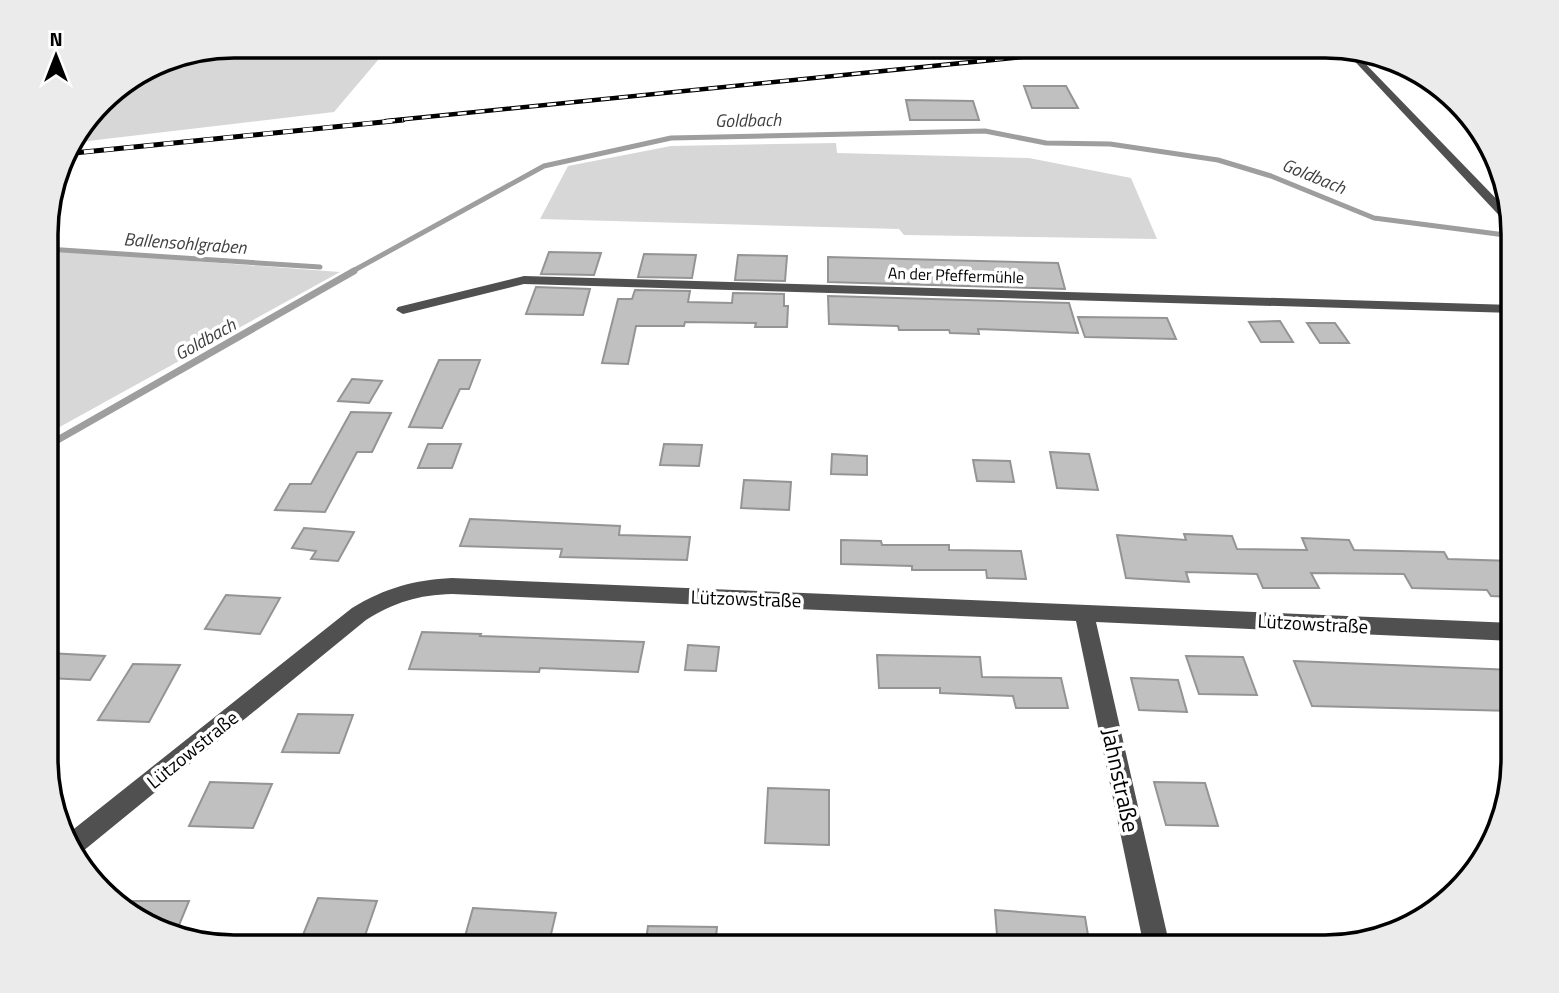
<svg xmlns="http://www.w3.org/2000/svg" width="1559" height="993" viewBox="0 0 1559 993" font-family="'Titillium Web',sans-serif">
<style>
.green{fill:#d7d7d7}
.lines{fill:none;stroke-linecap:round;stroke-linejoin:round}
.stream-far1{stroke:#9e9e9e;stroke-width:5}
.stream{stroke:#9e9e9e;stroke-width:7}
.building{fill:#c0c0c0;stroke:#949494;stroke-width:2}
.minor{fill:#505050;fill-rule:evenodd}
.rail-far1-casing{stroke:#000;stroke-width:4.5}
.rail-casing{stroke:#000;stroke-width:5}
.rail-far1{stroke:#fff;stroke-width:2.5;stroke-dasharray:9;stroke-linecap:butt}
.rail{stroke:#fff;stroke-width:3.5;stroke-dasharray:10;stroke-linecap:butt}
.labels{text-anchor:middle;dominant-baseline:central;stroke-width:7;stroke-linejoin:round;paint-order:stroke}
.far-street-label{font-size:16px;fill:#000;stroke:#fff}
.far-water-label{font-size:18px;font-style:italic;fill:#3f3f3f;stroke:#fff}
.street-label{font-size:19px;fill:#000;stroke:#fff}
.near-street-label{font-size:23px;fill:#000;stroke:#fff}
.rim{fill:none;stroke:#000;stroke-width:3.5}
</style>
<rect width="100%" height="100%" fill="#fff"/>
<g class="green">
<polygon points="233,46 390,46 334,112 71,143 109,92 162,60"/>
<polygon points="836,143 837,153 1029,158 1131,178 1157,239 904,235 899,229 540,219 568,166 671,146"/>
<polygon points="47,250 340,272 47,434"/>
</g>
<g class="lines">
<g class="stream-far1">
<polyline points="47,249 320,267"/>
<polyline points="351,272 544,166 671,138 985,131 1046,143 1110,144 1218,160 1271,176 1374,218 1513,236"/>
</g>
<polyline class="stream" points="47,446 354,271"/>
</g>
<g class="building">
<polygon points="1024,86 1066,86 1078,108 1032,108"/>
<polygon points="906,100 973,101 979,120 910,120"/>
<polygon points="549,252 601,253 594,275 541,274"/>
<polygon points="644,254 696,255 692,278 638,277"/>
<polygon points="738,255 787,256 785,281 735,280"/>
<polygon points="828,257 1058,263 1065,289 828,282"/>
<polygon points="536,287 590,289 583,315 526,314"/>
<polygon points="635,290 690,291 688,302 732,303 733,293 784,294 784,306 788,306 787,327 755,327 756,323 685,322 684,326 636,326 628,364 602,363 618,299 632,299"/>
<polygon points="828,296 1069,303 1078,333 978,329 979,334 950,333 949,330 899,330 898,326 829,324"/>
<polygon points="1078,317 1167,318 1176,339 1085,337"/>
<polygon points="1280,321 1293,342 1261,342 1249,322"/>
<polygon points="1307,323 1335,323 1349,343 1320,343"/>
<polygon points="439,360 480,360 469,389 460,389 442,428 409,427"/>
<polygon points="352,379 382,381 369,403 338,401"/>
<polygon points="351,412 391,413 372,452 357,452 325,512 275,510 290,484 311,484"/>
<polygon points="428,444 461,444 452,468 418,468"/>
<polygon points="664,444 702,445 699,466 660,465"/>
<polygon points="1050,452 1089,454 1098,490 1057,488"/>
<polygon points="832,454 867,456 867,475 831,474"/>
<polygon points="973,460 1010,461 1014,482 977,481"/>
<polygon points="744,480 791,482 789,510 741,508"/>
<polygon points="470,519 620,526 619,535 690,537 687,560 560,557 562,549 460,546"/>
<polygon points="304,528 354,532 338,561 311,559 316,551 292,548"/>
<polygon points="1184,534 1232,536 1237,549 1307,550 1302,538 1349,540 1354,550 1444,552 1448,559 1513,561 1513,597 1491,596 1487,590 1412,588 1404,574 1311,573 1319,588 1263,588 1257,574 1186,572 1189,582 1126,578 1117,535 1186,540"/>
<polygon points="841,540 881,541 882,545 949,545 949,550 1021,551 1026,579 987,578 986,570 912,570 912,566 841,564"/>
<polygon points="226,595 280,598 260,634 205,629"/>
<polygon points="422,632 481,634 480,636 644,642 638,672 540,668 539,672 409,669"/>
<polygon points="688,645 719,647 716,671 685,670"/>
<polygon points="47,653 105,656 90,680 47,678"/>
<polygon points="877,655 980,657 982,677 1061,678 1068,708 1016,708 1013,696 940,693 940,688 879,688"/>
<polygon points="1186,656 1243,657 1257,695 1199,694"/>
<polygon points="1294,661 1513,670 1513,711 1312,706"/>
<polygon points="133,664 180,665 149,722 98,720"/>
<polygon points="1131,678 1178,680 1187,712 1139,710"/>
<polygon points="298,714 353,715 339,753 282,752"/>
<polygon points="210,782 272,784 253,828 189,826"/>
<polygon points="1154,782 1205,783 1218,826 1166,825"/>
<polygon points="768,788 829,790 829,845 765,843"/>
<polygon points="318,898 377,901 361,947 298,947"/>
<polygon points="115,901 189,901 177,930 129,916"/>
<polygon points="473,908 556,913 548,947 462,947"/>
<polygon points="995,910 1085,917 1090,947 998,947"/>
<polygon points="648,926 717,927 715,947 645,947"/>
</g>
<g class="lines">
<g class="minor">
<polygon points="1346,52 1357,55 1511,214 1513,227 1509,226"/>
<polygon points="524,276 1513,305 1513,313 524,284 403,314 396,310 398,307"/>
<path d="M452,578L1513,623V641L1096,622L1170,947H1144L1076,621L452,594C418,595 395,602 366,620L77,856L74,858L65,836L352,608C385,588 414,580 452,578Z"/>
</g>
<g class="rail-far1-casing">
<polyline id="rail-far1" points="386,121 1131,46"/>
</g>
<g class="rail-casing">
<polyline id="rail" points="64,154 403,120"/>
</g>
<use href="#rail-far1" class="rail-far1"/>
<use href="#rail" class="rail"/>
</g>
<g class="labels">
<g class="far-street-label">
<text transform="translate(956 275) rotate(2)">An der Pfeffermühle</text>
</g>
<g class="far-water-label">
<text transform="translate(748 120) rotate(-1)">Goldbach</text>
<text transform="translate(1314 176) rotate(22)">Goldbach</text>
<text transform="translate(185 243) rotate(4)">Ballensohlgraben</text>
<text transform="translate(205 339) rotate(-29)">Goldbach</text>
</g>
<g class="street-label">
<text transform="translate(746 598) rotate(2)">Lützowstraße</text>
<text transform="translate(1313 623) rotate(3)">Lützowstraße</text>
<text transform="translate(192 749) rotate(-39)">Lützowstraße</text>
</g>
<g class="near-street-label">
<text transform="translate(1121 780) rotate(78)">Jahnstraße</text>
</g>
</g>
<path d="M0 0H1559V993H0ZM234 58H1325A176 176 0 0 1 1501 234V759A176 176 0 0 1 1325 935H234A176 176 0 0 1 58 759V234A176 176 0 0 1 234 58Z" fill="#ebebeb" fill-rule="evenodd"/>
<path class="rim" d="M234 58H1325A176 176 0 0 1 1501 234V759A176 176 0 0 1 1325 935H234A176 176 0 0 1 58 759V234A176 176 0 0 1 234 58Z"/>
<g transform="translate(56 56)" stroke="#ffffff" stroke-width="5" paint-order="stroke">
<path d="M0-5L12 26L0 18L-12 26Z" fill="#000000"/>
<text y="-10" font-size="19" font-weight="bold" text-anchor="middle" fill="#000000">N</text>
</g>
</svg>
